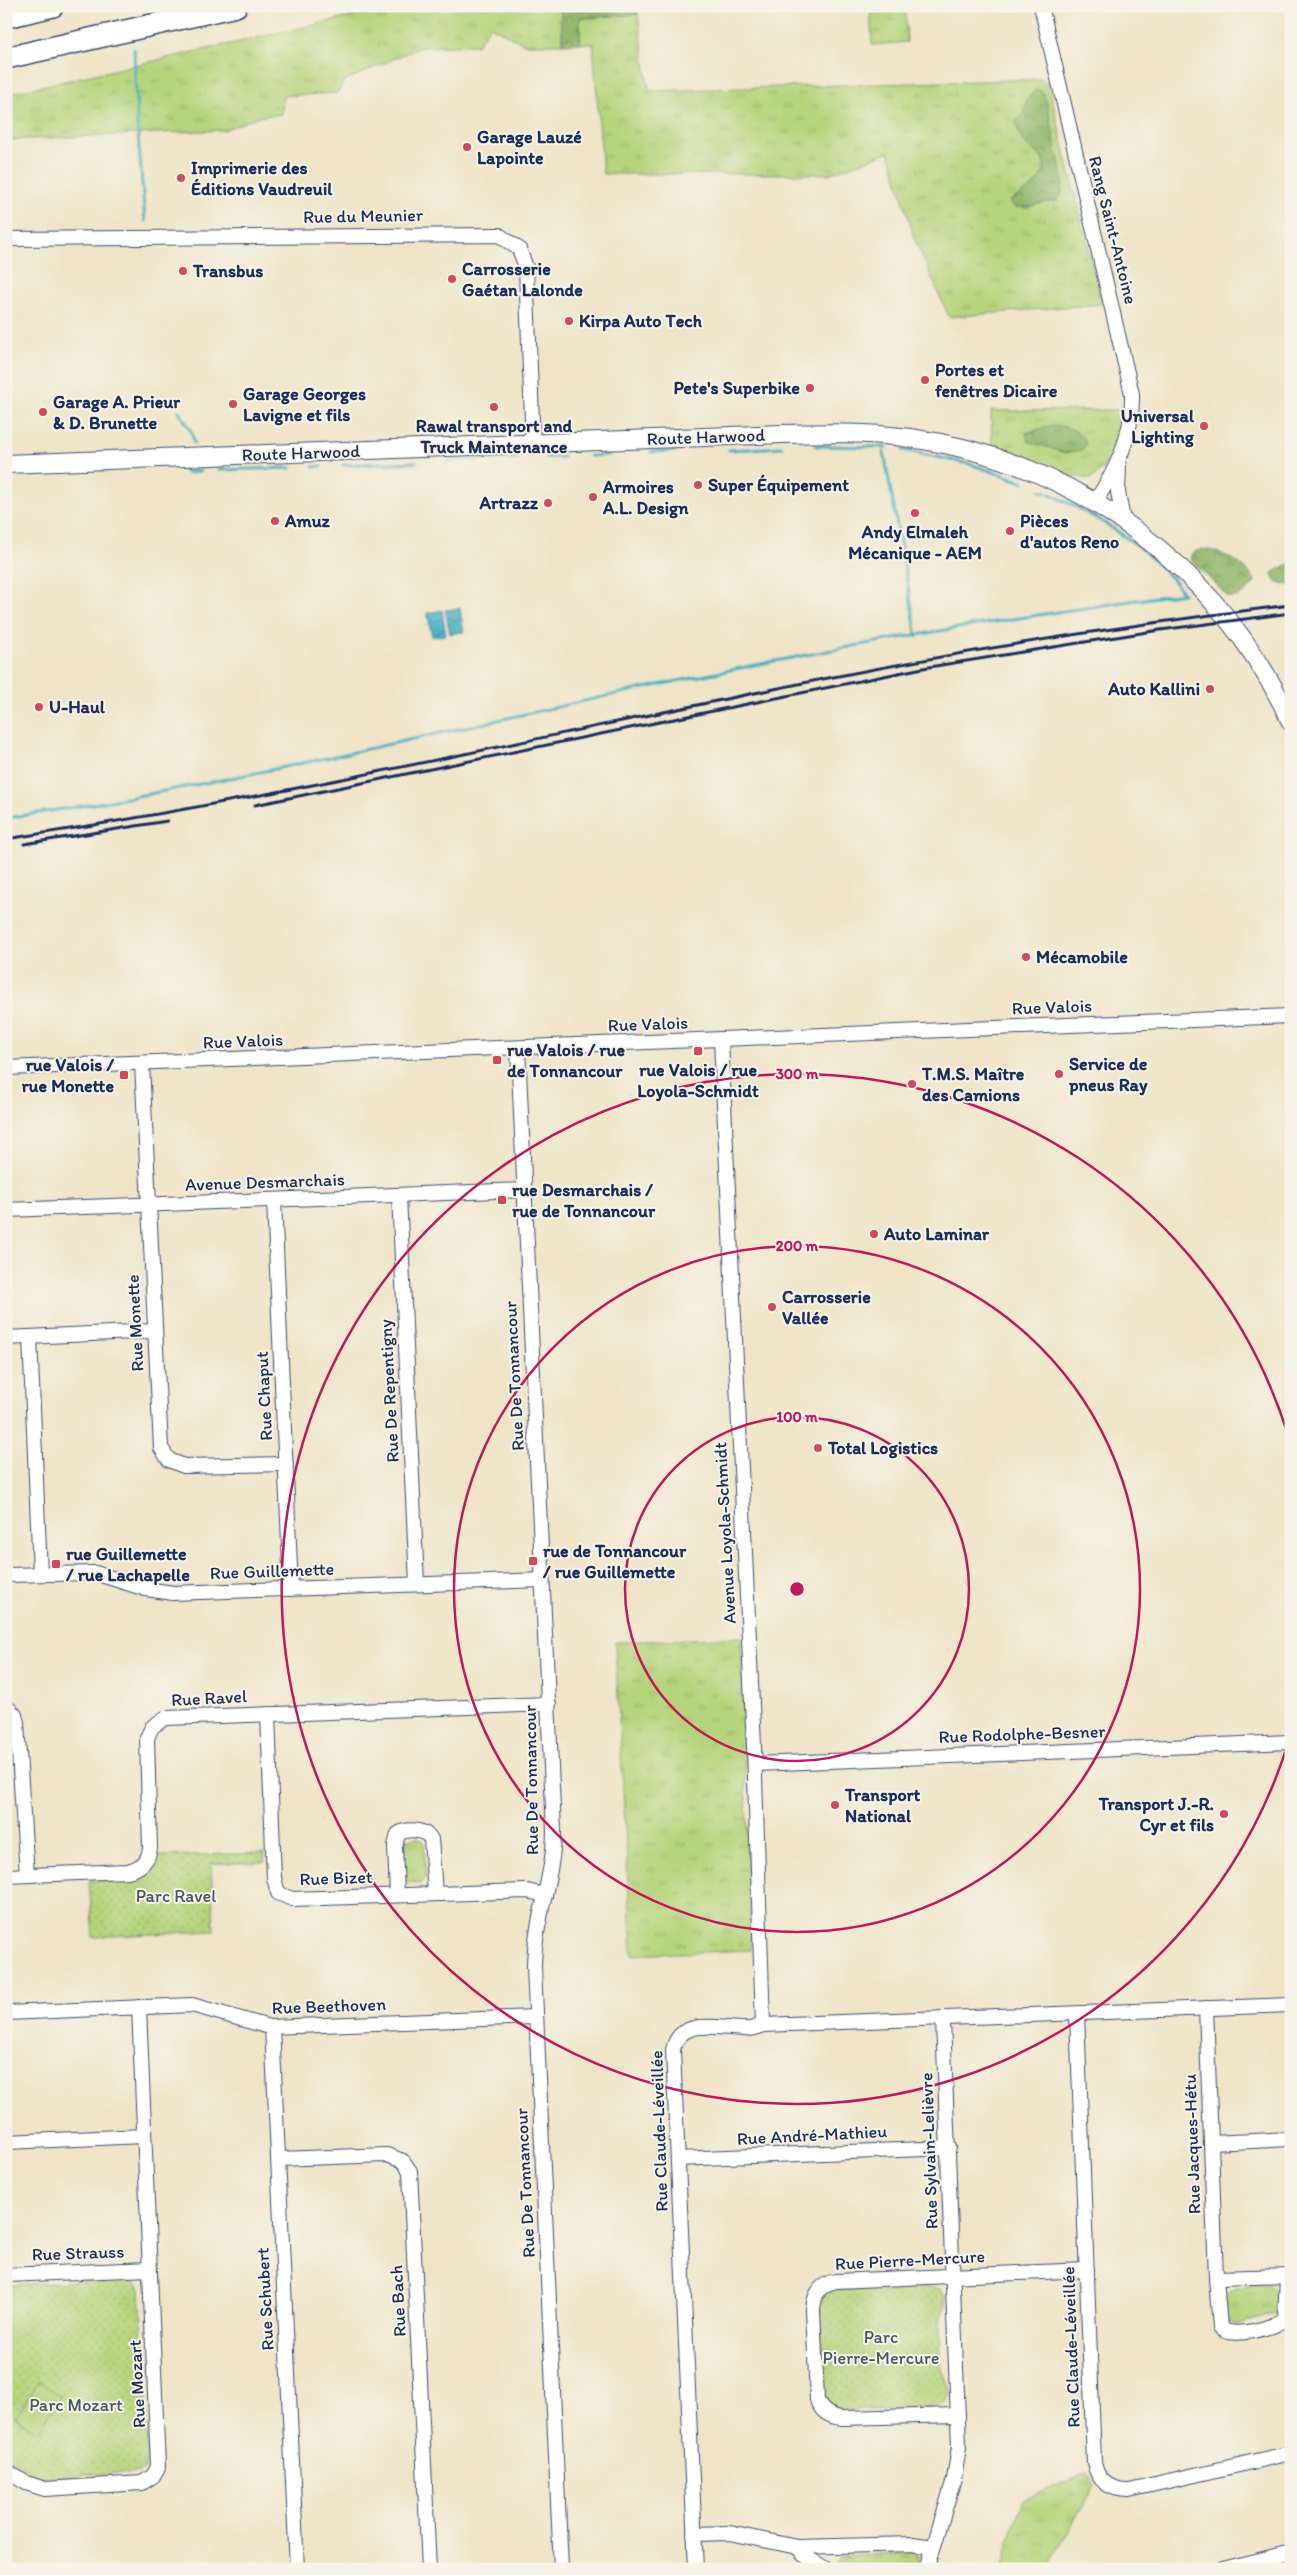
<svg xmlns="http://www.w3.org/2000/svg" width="1297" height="2575" viewBox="0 0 1297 2575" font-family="Itim,sans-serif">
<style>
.grass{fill:url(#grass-tufts);stroke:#68826c;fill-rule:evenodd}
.forest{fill:url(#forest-crowns);stroke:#567264}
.park{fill:url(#park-dots);stroke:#68826c}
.pitch{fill:#b5d47b;stroke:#68826c}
.water{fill:url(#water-waves);stroke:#2e6e90}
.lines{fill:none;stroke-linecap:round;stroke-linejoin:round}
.stream{stroke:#42aec1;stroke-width:3}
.minor-casing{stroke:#3b4a6e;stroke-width:16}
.major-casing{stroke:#3b4a6e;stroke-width:20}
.highway-casing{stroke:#3b4a6e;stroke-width:24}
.minor{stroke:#fff;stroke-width:14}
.major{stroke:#fff;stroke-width:18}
.highway{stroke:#fff;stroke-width:21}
.rail{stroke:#1b2f5e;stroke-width:3}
.ring{fill:none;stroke:#c2185b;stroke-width:2.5}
.poi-dot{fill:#d1495b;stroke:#f7f3e8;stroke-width:2}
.labels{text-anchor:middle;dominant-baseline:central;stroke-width:4;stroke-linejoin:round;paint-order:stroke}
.poi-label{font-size:18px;font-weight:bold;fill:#1b2f5e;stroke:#f7f3e8;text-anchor:start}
.street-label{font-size:18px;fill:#1b2f5e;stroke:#f7f3e8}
.park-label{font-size:18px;fill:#425865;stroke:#f7f3e8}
.centre{fill:#c2185b;stroke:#f7f3e8;stroke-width:2.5}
.ring-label{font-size:15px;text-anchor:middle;font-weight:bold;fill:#c2185b;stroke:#f7f3e8;stroke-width:4;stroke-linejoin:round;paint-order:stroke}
</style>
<defs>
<pattern id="grass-tufts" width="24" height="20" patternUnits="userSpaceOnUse" patternTransform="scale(1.25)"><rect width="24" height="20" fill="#b5d47b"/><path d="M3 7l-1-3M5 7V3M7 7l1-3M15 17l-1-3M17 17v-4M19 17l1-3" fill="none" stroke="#9bb66d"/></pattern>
<pattern id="forest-crowns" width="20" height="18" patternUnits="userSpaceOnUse" patternTransform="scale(1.25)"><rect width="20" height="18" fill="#90b66b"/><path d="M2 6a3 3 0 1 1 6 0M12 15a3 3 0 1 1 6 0" fill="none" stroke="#75945b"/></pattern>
<pattern id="park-dots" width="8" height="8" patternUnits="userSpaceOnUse" patternTransform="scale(1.25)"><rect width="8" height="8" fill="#b5d47b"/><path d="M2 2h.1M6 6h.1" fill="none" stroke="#9bb66d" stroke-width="1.8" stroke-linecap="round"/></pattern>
<pattern id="water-waves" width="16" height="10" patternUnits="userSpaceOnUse" patternTransform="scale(1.25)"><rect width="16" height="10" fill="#42aec1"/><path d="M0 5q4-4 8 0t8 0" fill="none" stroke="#368ea0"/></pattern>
</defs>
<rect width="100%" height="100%" fill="#f7f3e8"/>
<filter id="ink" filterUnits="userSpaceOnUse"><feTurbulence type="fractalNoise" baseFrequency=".02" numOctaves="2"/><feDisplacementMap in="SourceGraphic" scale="10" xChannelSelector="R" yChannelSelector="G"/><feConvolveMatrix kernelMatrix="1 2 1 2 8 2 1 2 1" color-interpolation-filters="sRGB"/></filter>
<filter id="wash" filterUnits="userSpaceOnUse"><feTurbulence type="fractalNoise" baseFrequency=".0096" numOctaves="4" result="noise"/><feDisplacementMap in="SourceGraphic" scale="20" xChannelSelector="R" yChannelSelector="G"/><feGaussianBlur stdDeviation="1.12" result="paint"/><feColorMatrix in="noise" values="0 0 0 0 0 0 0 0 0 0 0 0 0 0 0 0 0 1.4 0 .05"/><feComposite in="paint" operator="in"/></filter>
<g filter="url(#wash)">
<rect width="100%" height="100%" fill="#efe4c7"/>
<g class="grass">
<polygon points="399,6 560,6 563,44 524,44 490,26 477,45 420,47 344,81 337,93 283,96 282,114 257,117 224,130 6,140 6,94"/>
<polygon points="870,6 905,6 907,42 872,45"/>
<path d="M638,14L649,91L1042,79L1047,83L1050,92L1102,304L949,317L915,240L889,152L829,174H603L593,44L580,43V18ZM1024,114L1062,192L1057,201H1044L1026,208L1010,201C1023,193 1056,176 1040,156C1037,151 1031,150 1028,146C1023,139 1020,129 1016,121Z"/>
<path d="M1125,410C1119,433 1112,465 1091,479L1073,476L992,448L991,411Z"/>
<polygon points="741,1637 751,1950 632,1955 615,1642"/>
<polygon points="419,1838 424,1842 426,1878 421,1883 407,1882 404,1879 403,1841 406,1839"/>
<path d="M1268,2284C1278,2292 1282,2301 1276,2314L1235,2325L1227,2321C1214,2285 1242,2286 1268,2284Z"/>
<polygon points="1088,2473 1095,2485 1047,2569 1001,2569 1023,2499"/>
<path d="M910,2552C919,2554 921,2561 918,2569H842L836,2565L840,2556Z"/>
</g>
<g class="forest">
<polygon points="560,6 637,6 638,14 580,18 580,43 563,44"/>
<path d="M1036,89L1042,91L1047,103L1063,182L1062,192L1057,201C1042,202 1029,208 1015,207L1009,202C1023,193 1057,175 1040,155C1038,152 1033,151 1030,148C1020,141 1018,132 1016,121L1024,114L1027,99Z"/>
<path d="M1053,425C1069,427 1078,429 1086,443L1082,450L1065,453L1028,441L1026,433Z"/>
<path d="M1202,549C1222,551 1245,563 1255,581C1248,592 1241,598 1228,597L1190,559L1192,553Z"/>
<polygon points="1291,563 1291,586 1275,581 1272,573"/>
</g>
<g class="park">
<path d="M265,1853L264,1862L211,1864L214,1931L93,1937L89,1881C113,1880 148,1885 157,1856Z"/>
<polygon points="129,2279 137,2283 140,2289 149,2458 145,2469 139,2472 46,2477 33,2474 6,2457 6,2285"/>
<polygon points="930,2286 940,2289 945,2297 945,2306 940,2321 941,2369 949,2389 948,2396 942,2405 930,2408 840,2411 831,2408 825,2399 820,2306 824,2295 832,2290"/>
</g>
<polygon class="pitch" points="39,2381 61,2396 38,2432 16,2417"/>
<g class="water">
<polygon points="460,608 464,632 450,634 445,610"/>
<polygon points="442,610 446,635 432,637 427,613"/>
</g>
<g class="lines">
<g class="stream">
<polyline points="134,49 137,122 145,221"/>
<polyline points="179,411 192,433 194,443"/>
<polyline points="816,446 887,447"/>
<polyline points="883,447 917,636"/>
<polyline points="729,450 782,447"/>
<polyline points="903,450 970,464 1023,482"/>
<polyline points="651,452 676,451"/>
<polyline points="589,456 609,455"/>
<polyline points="546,457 563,457"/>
<polyline points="449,461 518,458"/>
<polyline points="343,465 416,462"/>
<polyline points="313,467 321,466"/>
<polyline points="183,470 188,473 200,471"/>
<polyline points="219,470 291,468"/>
<path d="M6,818C270,779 529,708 791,658C921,632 1052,613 1183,593C1150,546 1093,513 1041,490"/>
</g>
</g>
</g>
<g filter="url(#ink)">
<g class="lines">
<g class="minor-casing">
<g id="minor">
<path d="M1041,6L1132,394C1133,436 1117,468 1095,502"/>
<polyline points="6,239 499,235 519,249 526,267 533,445"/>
<polyline points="1119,465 1118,492 1123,520"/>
<polyline points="721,1040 754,1746 763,2025"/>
<path d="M518,1048L554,1831C554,1877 534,1921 534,1967L561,2569"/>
<polyline points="142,1063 161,1448 169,1460 184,1466 286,1464"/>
<polyline points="6,1068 1291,1016"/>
<polyline points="399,1195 417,1584"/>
<polyline points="274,1201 291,1589"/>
<polyline points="6,1210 525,1190"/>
<polyline points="30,1337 40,1573"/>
<polyline points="6,1338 154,1331"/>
<polyline points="6,1575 95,1573 146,1589 173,1593 542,1580"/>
<polyline points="6,1706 15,1715 17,1723 27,1875"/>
<polyline points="268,1714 274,1878 278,1893 292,1899 527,1891 545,1895"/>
<polyline points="755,1764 1291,1742"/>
<path d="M6,1876L127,1871C139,1869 149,1861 150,1848L147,1738L152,1727L165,1718L549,1704"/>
<path d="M397,1895L395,1846L398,1834C407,1828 425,1829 431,1839L435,1893"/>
<polyline points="1206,2008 1216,2278 1291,2276"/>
<polyline points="6,2013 192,2005 269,2027 536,2017"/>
<path d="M1077,2014L1094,2462C1097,2481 1110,2490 1129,2490L1291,2453"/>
<polyline points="272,2027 297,2569"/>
<polyline points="6,2142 144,2136"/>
<polyline points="1211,2143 1291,2139"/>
<polyline points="278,2159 387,2155 403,2161 410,2171 429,2569"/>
<polyline points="678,2159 949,2148"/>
<polyline points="6,2275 150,2269"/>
<path d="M1216,2278L1220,2327C1229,2340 1276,2328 1285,2318L1287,2276"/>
<path d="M958,2415L842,2418C830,2417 821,2412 817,2400L813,2310C814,2294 820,2284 836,2281L1087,2270"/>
<polyline points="6,2471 26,2483 45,2489 142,2483 153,2476 158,2467 139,2007"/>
<polyline points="694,2534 730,2533 797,2547 913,2544 933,2547"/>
<polyline points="797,2547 808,2558 826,2569"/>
<path d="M696,2569L673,2050C679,2016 721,2029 744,2029C751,2030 757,2027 763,2025L1291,2005"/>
<polyline points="927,2569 954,2479 959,2447 943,2020"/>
<polyline points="1223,2569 1291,2552"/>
</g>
</g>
<g class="major-casing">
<path id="major" d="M6,464L782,434C825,433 868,432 910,438C1078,461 1220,569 1291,722"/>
</g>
<g class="highway-casing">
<g id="highway">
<polyline points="6,17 53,6"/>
<polyline points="6,58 236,6"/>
</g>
</g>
<use href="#minor" class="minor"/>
<use href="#major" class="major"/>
<use href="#highway" class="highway"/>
<g class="rail">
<polyline points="255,805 923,668 1160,630 1291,613"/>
<path d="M6,839C279,798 547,735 818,680C974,649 1132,624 1291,605"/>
<polyline points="24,844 167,821"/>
</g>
</g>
</g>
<g class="ring">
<circle cx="797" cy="1589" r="172"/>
<circle cx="797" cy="1589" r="343"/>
<path d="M1289 1740A515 515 0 1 1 1289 1438"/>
</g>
<g class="poi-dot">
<circle cx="467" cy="147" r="5"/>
<circle cx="181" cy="178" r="5"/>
<circle cx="183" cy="271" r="5"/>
<circle cx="452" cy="279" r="5"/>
<circle cx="569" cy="321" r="5"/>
<circle cx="925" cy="380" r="5"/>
<circle cx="810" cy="388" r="5"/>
<circle cx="233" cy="404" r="5"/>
<circle cx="494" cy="407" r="5"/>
<circle cx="43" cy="412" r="5"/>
<circle cx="1204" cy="426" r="5"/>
<circle cx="698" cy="485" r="5"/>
<circle cx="593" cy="497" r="5"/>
<circle cx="548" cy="503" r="5"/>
<circle cx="915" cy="513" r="5"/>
<circle cx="275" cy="521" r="5"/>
<circle cx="1010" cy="531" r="5"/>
<circle cx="1210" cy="689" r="5"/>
<circle cx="39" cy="707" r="5"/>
<circle cx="1026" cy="957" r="5"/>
<rect x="693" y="1046" width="10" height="10" rx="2.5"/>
<rect x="492" y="1055" width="10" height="10" rx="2.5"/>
<circle cx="1059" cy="1074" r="5"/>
<rect x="119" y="1070" width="10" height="10" rx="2.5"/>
<circle cx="912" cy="1084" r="5"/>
<rect x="497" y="1195" width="10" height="10" rx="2.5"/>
<circle cx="874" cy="1234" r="5"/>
<circle cx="772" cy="1307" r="5"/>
<circle cx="818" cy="1448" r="5"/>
<rect x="528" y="1556" width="10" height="10" rx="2.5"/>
<rect x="51" y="1559" width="10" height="10" rx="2.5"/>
<circle cx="835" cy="1805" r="5"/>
<circle cx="1224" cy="1814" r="5"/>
</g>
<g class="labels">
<g class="poi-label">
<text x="477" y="137">Garage Lauzé<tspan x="477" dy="21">Lapointe</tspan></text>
<text x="191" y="168">Imprimerie des<tspan x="191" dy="21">Éditions Vaudreuil</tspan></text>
<text x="462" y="269">Carrosserie<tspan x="462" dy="21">Gaétan Lalonde</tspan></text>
<text x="193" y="271">Transbus</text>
<text x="579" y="321">Kirpa Auto Tech</text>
<text x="935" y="370">Portes et<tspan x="935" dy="21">fenêtres Dicaire</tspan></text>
<text x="800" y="388" text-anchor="end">Pete's Superbike</text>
<text x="243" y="394">Garage Georges<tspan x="243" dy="21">Lavigne et fils</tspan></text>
<text x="53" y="402">Garage A. Prieur<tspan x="53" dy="21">&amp; D. Brunette</tspan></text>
<text x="1194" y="416" text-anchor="end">Universal<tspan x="1194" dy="21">Lighting</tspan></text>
<text x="494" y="426" text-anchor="middle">Rawal transport and<tspan x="494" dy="21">Truck Maintenance</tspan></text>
<text x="708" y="485">Super Équipement</text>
<text x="603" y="487">Armoires<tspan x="603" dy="21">A.L. Design</tspan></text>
<text x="538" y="503" text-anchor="end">Artrazz</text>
<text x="285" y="521">Amuz</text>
<text x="1020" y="521">Pièces<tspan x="1020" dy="21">d'autos Reno</tspan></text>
<text x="915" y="532" text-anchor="middle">Andy Elmaleh<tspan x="915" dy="21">Mécanique - AEM</tspan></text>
<text x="1200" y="689" text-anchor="end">Auto Kallini</text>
<text x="49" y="707">U-Haul</text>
<text x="1036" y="957">Mécamobile</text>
<text x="507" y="1050">rue Valois / rue<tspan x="507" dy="21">de Tonnancour</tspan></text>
<text x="1069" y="1064">Service de<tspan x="1069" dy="21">pneus Ray</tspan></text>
<text x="114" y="1065" text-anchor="end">rue Valois /<tspan x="114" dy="21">rue Monette</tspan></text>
<text x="698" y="1070" text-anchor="middle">rue Valois / rue<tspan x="698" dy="21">Loyola-Schmidt</tspan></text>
<text x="922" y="1074">T.M.S. Maître<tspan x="922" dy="21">des Camions</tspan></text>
<text x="512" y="1190">rue Desmarchais /<tspan x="512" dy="21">rue de Tonnancour</tspan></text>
<text x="884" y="1234">Auto Laminar</text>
<text x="782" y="1297">Carrosserie<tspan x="782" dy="21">Vallée</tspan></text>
<text x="828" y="1448">Total Logistics</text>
<text x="543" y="1551">rue de Tonnancour<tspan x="543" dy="21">/ rue Guillemette</tspan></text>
<text x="66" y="1554">rue Guillemette<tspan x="66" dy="21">/ rue Lachapelle</tspan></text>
<text x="845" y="1795">Transport<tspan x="845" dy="21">National</tspan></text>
<text x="1214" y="1804" text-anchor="end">Transport J.-R.<tspan x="1214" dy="21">Cyr et fils</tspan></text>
</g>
<g class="street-label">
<text transform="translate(363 216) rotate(-1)">Rue du Meunier</text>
<text transform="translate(1113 230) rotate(76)">Rang Saint-Antoine</text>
<text transform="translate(706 437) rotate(-2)">Route Harwood</text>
<text transform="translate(301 453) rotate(-2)">Route Harwood</text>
<text transform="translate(1052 1007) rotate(-2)">Rue Valois</text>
<text transform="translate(648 1024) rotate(-2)">Rue Valois</text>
<text transform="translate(243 1041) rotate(-2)">Rue Valois</text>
<text transform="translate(265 1182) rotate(-2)">Avenue Desmarchais</text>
<text transform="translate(135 1323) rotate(-93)">Rue Monette</text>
<text transform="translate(514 1376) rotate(-93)">Rue De Tonnancour</text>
<text transform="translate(389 1391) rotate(-93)">Rue De Repentigny</text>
<text transform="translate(264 1396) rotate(-93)">Rue Chaput</text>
<text transform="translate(725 1533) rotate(-93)">Avenue Loyola-Schmidt</text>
<text transform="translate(272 1571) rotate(-2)">Rue Guillemette</text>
<text transform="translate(209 1698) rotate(-3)">Rue Ravel</text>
<text transform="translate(1022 1734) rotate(-2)">Rue Rodolphe-Besner</text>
<text transform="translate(531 1780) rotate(-91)">Rue De Tonnancour</text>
<text transform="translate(336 1878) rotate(-2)">Rue Bizet</text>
<text transform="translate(329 2006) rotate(-2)">Rue Beethoven</text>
<text transform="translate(659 2131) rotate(-92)">Rue Claude-Léveillée</text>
<text transform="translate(812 2135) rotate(-3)">Rue André-Mathieu</text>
<text transform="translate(1192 2144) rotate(-92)">Rue Jacques-Hétu</text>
<text transform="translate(929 2151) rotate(-92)">Rue Sylvain-Lelièvre</text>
<text transform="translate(525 2183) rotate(-93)">Rue De Tonnancour</text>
<text transform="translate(78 2253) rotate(-2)">Rue Strauss</text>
<text transform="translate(910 2260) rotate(-3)">Rue Pierre-Mercure</text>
<text transform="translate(265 2299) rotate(-93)">Rue Schubert</text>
<text transform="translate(398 2301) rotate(-93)">Rue Bach</text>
<text transform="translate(1071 2347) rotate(-92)">Rue Claude-Léveillée</text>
<text transform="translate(137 2384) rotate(-93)">Rue Mozart</text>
</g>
<g class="park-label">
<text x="176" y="1896">Parc Ravel</text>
<text x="881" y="2337">Parc<tspan x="881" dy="21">Pierre-Mercure</tspan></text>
<text x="76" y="2405">Parc Mozart</text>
</g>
</g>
<circle cx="797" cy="1589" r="8" class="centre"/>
<g class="ring-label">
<text x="797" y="1079">300 m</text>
<text x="797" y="1251">200 m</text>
<text x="797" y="1422">100 m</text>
</g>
<rect width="1297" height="2575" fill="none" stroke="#f7f3e8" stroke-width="25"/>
</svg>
